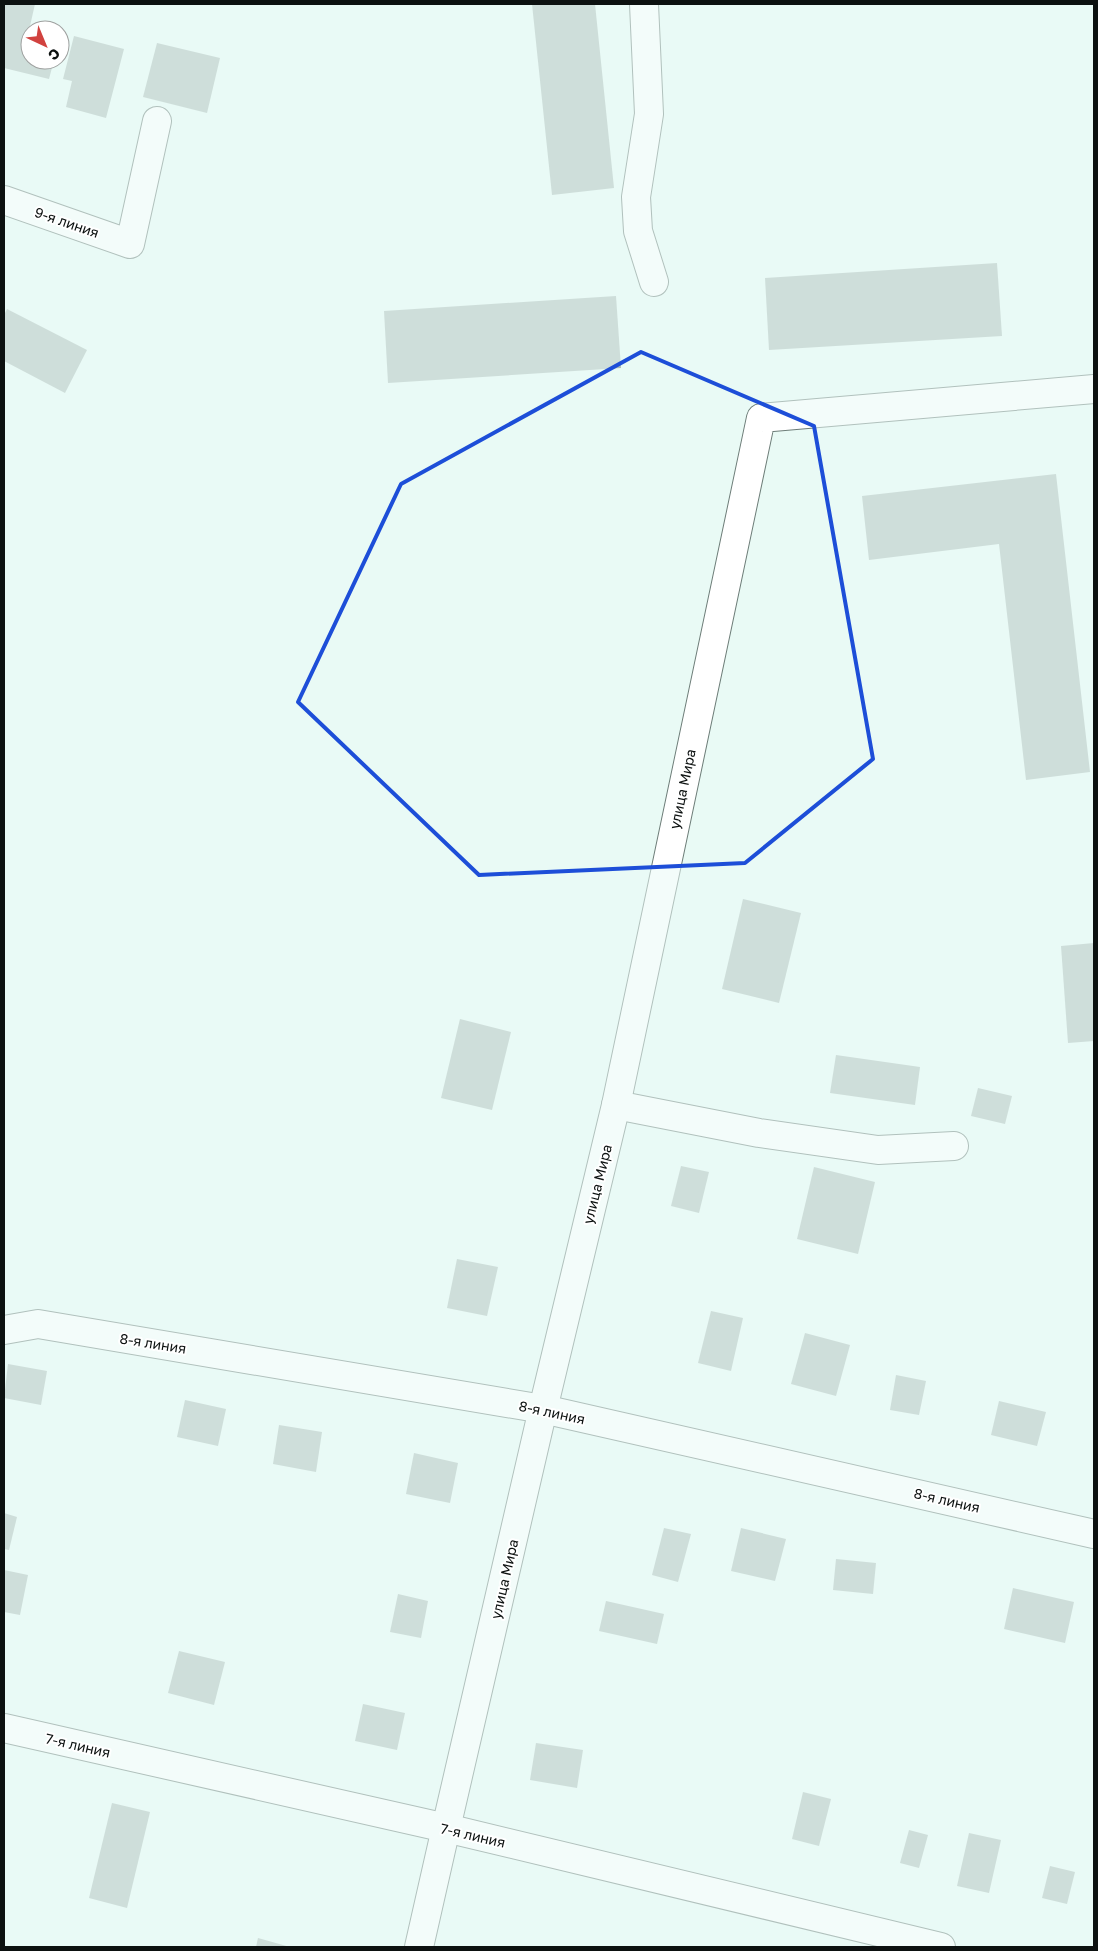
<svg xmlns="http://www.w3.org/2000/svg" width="1098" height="1951" viewBox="0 0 1098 1951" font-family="'Golos Text',sans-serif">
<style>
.building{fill:#adbdb9}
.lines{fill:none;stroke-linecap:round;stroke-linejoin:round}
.minor-casing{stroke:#6d7d78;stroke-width:30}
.major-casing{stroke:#6d7d78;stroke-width:30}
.minor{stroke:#fff;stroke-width:28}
.major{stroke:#fff;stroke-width:28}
.marked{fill:none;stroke:#1d4ed8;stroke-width:4;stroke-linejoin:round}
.labels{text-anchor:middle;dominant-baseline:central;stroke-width:4;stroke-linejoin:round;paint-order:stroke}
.street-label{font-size:14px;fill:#0c1110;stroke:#fff}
</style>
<rect width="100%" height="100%" fill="#e9faf5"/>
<g class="building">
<polygon points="4,4 35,4 30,26 44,29 30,30 30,60 54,60 49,79 4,68"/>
<polygon points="532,4 595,4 614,188 552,195"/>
<polygon points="74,36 124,49 106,118 66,107 72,81 63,79"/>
<polygon points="157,43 220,58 207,113 143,97"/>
<polygon points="997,263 1002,336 769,350 765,278"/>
<polygon points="616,296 621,368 388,383 384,311"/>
<polygon points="7,309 87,350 65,393 4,361 4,315"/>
<polygon points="1056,474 1090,772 1026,780 999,544 869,560 862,496"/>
<polygon points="743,899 801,913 779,1003 722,989"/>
<polygon points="1094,943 1094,1041 1068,1043 1061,946"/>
<polygon points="460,1019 511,1032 492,1110 441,1098"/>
<polygon points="836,1055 920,1067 915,1105 830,1093"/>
<polygon points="978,1088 1012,1096 1005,1124 971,1116"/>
<polygon points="681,1166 709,1172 699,1213 671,1206"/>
<polygon points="814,1167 875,1182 858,1254 797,1239"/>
<polygon points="457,1259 498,1267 487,1316 447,1308"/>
<polygon points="711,1311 743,1318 731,1371 698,1363"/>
<polygon points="805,1333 850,1345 836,1396 791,1384"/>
<polygon points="8,1364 47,1371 41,1405 4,1398"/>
<polygon points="896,1375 926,1381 919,1415 890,1410"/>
<polygon points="185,1400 226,1409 218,1446 177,1437"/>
<polygon points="999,1401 1046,1412 1037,1446 991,1435"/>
<polygon points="279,1425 322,1432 316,1472 273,1464"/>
<polygon points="414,1453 458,1463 450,1503 406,1494"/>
<polygon points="4,1513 17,1517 9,1550 4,1549"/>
<polygon points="664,1528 691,1534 678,1582 652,1575"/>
<polygon points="741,1528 786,1539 775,1581 731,1571"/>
<polygon points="836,1559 876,1563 873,1594 833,1590"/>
<polygon points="4,1570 28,1575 20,1615 4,1612"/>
<polygon points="1013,1588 1074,1602 1065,1643 1004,1629"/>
<polygon points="398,1594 428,1601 421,1638 390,1632"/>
<polygon points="606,1601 664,1614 657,1644 599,1631"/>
<polygon points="179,1651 225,1662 214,1705 168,1693"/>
<polygon points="363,1704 405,1713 397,1750 355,1741"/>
<polygon points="536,1743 583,1750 577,1788 530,1780"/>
<polygon points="803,1792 831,1799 819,1846 792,1839"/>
<polygon points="112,1803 150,1812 127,1908 89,1898"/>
<polygon points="909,1830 928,1835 919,1868 900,1863"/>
<polygon points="969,1833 1001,1840 989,1893 957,1886"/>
<polygon points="1050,1866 1075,1872 1067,1904 1042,1898"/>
<polygon points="258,1938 290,1947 256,1947"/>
</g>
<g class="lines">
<g class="minor-casing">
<g id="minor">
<polyline points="644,4 649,114 636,197 638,231 654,282"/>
<polyline points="4,200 130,244 157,121"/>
<polyline points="616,1105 759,1133 878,1150 954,1146"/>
<polyline points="4,1330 38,1324 543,1409 1094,1534"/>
<polyline points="446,1828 543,1409 616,1105 761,418 1094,389"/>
</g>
</g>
<g class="major-casing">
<g id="major">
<polyline points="4,1728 446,1828 941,1947"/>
<polyline points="419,1947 446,1828"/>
</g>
</g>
<use href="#minor" class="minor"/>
<use href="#major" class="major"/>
</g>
<path d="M0 0H1098V1951H0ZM641,352L814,426L873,759L745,863L479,875L298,702L401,484Z" fill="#e9faf5" fill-opacity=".55" fill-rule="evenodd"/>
<path class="marked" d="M641,352L814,426L873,759L745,863L479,875L298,702L401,484Z"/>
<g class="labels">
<g class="street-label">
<text transform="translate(67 222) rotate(19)">9-я линия</text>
<text transform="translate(682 789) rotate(-78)">улица Мира</text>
<text transform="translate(597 1184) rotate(-76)">улица Мира</text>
<text transform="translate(153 1343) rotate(9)">8-я линия</text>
<text transform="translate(552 1412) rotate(12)">8-я линия</text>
<text transform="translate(947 1500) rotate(13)">8-я линия</text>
<text transform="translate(504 1579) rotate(-77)">улица Мира</text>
<text transform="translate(78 1745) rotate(13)">7-я линия</text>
<text transform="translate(473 1835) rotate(13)">7-я линия</text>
</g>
</g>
<rect width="1098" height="1951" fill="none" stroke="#0c1110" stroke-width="10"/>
<g transform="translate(45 45) rotate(136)"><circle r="24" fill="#ffffff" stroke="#9ea09f"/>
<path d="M0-4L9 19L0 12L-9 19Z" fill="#d1423f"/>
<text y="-8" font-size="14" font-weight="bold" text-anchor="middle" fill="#0c1110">С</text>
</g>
</svg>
